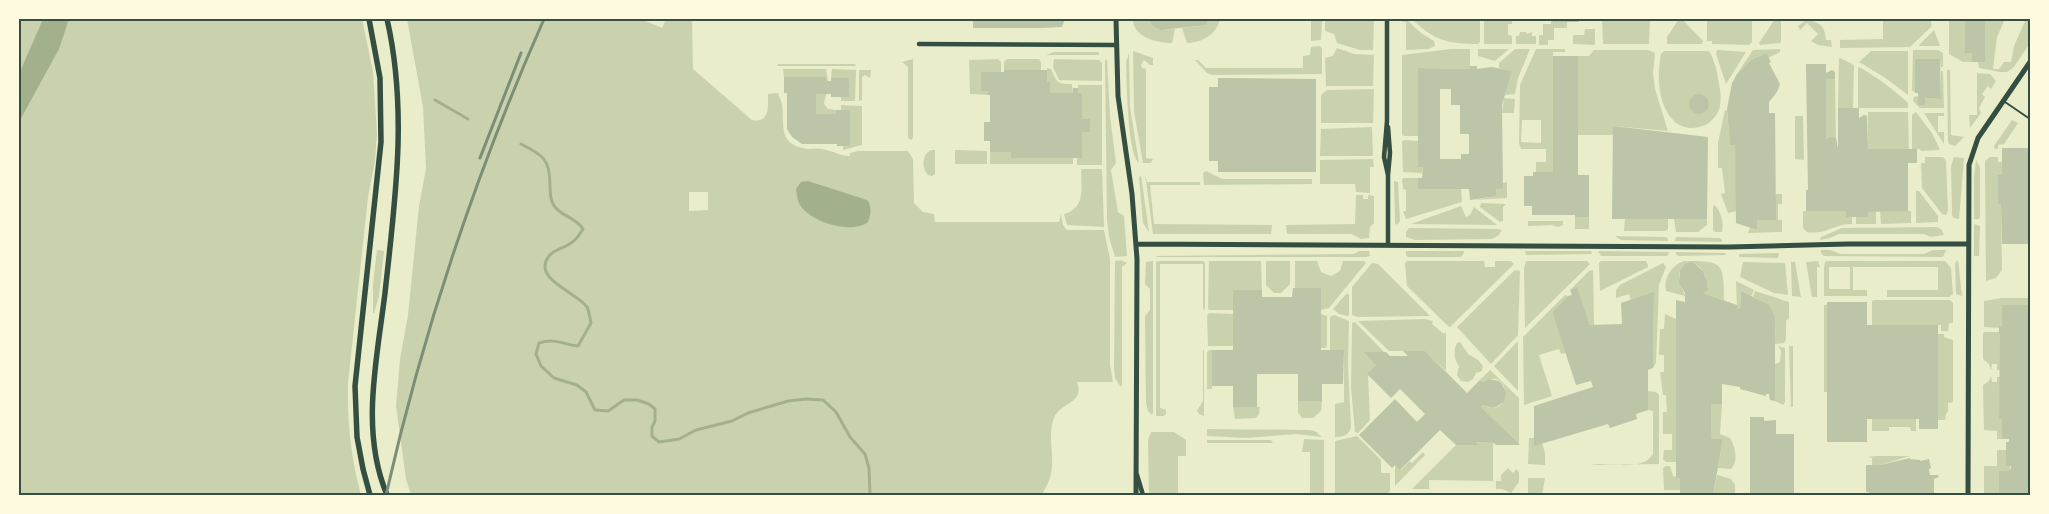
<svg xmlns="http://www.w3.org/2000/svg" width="2049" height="514" font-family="Mulish,sans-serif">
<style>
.green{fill:#cad2ad;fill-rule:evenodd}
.water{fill:#a3b18a}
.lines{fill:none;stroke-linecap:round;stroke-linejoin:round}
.stream{stroke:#a3b18a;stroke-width:3}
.building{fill:#bcc5a7;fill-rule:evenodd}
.service{stroke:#344e41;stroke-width:2}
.minor{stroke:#344e41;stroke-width:4.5}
.tertiary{stroke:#344e41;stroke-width:5}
.secondary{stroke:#344e41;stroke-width:5.5}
.rail{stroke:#7c8e77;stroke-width:3}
.neatline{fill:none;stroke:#344e41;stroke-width:2}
</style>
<rect width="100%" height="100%" fill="#e9edc9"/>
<!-- green -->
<path class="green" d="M19,19H362L373,72L377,134L375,161L368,197L348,383C347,421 351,458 361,495H19Z
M407,19H641L662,28L666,19H692L693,69L752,120C770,124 768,106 768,94L778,93C779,97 781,100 782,104C785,122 777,143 803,148C809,150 816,148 822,149C834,151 839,156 850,156V153L858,151H908L913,159L914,203L923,212L934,214L935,222H1059L1061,214L1063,225L1067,230H1104L1110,259V365L1113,382H1077C1085,404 1060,402 1054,418C1047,435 1055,456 1051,473C1050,481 1045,488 1042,495H411L406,479L396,406L400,359L408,315L419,206L426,168L423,107ZM689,192H708V210L689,211Z
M1133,19H1148C1154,30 1163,30 1175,29L1172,43C1156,43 1133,37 1133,19Z
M1207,19H1220C1217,34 1202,43 1187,43L1182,28L1207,25Z
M1311,19H1322L1321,40L1311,41Z
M1325,19H1374L1373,50H1360L1337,43L1334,34L1325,31Z
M1402,19H1406L1421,33L1434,41L1435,46L1428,49L1406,50V22H1402Z
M1412,19H1480V42L1478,44C1448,44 1433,40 1412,19Z
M1484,19H1512V24H1508V35L1512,36V44H1484Z
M1551,19H1553L1554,22H1567V28H1554V40H1548V45H1539V35H1543V24H1551Z
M1602,19H1650L1649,44H1603Z
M1679,19H1682L1703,41L1702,44H1667V37Z
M1707,19H1752V42L1749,45L1712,44V41H1707Z
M1775,19H1781V43L1760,45L1759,43Z
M1883,19H1930L1932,26L1910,47L1840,48V40L1883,39Z
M1949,19H1965V52L1972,53V62H1963L1949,54Z
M1985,19H2005L1997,37L1993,69H1999L2004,62H2011L2014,46L2025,21L2030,19V43L2014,67L2007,72H2000L1979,68L1978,62H1985Z
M1806,20C1820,22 1825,26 1826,40H1831L1832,47L1818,45L1811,41L1818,34L1807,23L1800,30L1798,26Z
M1585,29H1595V45L1573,44V35H1584Z
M1934,30L1940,46H1919L1920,44Z
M1520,32H1526L1527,34L1532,32V36H1536V44H1516V36H1519Z
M1320,46L1322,49V74L1212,75L1207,73L1195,60H1198L1206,68H1303V56L1310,55L1311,47Z
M1337,48L1354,54L1374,55L1373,86H1326L1325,58L1333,56Z
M1451,49H1470V69L1418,68V136H1404L1402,135V55Z
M1478,49H1509L1495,61L1478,56Z
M1515,49H1530L1518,78L1515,94L1505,95L1511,71L1499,68V63Z
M1536,49H1565V52H1553V172H1536V162H1546V149H1521L1519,143L1520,85ZM1522,120H1541V143L1521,142Z
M1780,49V52L1768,58L1766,53L1751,60L1737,74L1753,50Z
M1594,50H1648L1655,53L1653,73L1655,89L1668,131L1613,126V135H1578V56H1589Z
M1717,50L1746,52L1726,84L1716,54Z
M1913,50H1938L1943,53V67H1941L1940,59H1915V93L1912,90Z
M1133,51L1153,58V65H1150L1144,60L1141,65L1142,68L1146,69V158L1153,159L1151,163H1143L1134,111Z
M1664,51H1709C1715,61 1717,71 1719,84C1721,93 1722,106 1717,114C1708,129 1686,133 1674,121C1657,104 1657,75 1661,54Z
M1871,51H1908V95L1884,77L1859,62Z
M1054,52H1099V55H1046Z
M1129,53L1130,107L1139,163C1127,153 1127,80 1126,62Z
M1840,58L1854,65L1853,108H1838L1839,59Z
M913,59V138L911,140L908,138V67L902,62Z
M998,59L1001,62V72H981V91H988V95L970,94L969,60Z
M1007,59H1039L1041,62V70H1004V62Z
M1054,59L1099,60L1102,63V81L1059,80L1053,67Z
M1107,59L1110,116L1116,163L1111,170L1118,212L1124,216L1127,256L1115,257L1109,237L1107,220L1105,61Z
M778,64H855L856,66H777Z
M1859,67C1877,77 1893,89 1908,103V108H1858V68Z
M1047,68L1051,69C1057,82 1056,84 1072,84L1073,93H1050V82H1047Z
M783,69H826L828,81H826L825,77H784Z
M832,69L856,70L855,101H841V97L849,96V78H831Z
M859,70H871L870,78L865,75L862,77V100L859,101Z
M1947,70H1950L1951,135L1964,137L1955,146L1949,144L1948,141Z
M1941,71H1943L1944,108H1920L1913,101L1914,97L1918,96V104L1925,105V98L1941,99Z
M1977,73L1990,74L1996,81L1991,89L1988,86L1982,94L1985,97L1979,108L1981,113L1970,128L1969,115H1977Z
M1826,79H1835L1836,138L1832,136L1826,139Z
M1078,85H1102V165H1077V158L1082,157V132L1090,131V119H1082V93H1078Z
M1374,89L1373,123H1321V95L1327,90Z
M816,94H826L824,104L828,109L836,110V114H816Z
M1504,98L1515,99L1514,113H1502Z
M841,105L862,106V145L843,150V146H850V110H841Z
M1725,110L1727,111L1730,144L1735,145L1737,211L1728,213L1721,194L1725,193L1722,168H1718V143Z
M1868,112H1908L1909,149H1868Z
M1916,112L1932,133L1940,150L1921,151L1920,149H1912V115Z
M1924,113H1944V116H1938V132H1944V144Z
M1795,116H1803L1804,160L1795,159Z
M2012,120L2018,123L2004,144L1998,145V149H1995L1994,146Z
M1372,127L1373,155L1372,156H1320L1321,129Z
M1404,140L1418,141V167H1423L1422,173L1403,172L1402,142Z
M931,150H935V174L932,176L928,175C921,168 922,155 931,150Z
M955,150L987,151V164H955Z
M990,152H1011L1073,158V164H990Z
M1925,157H1943L1946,161L1948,211L1946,215L1942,214L1922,188L1921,163H1925Z
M1954,157L1964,158L1959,219L1954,218L1952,215L1951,166Z
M1990,157H1998V162H2002V174L1998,175V204H2001L2002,270L1996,278L1986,281L1985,166V161Z
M1373,159L1374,167H1370V193L1356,192L1355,184H1320V160Z
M1976,160L1980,167V217L1979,219H1974V177Z
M1081,169H1102L1104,227L1067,225L1064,214C1086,208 1081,187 1081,169Z
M1206,171L1222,179H1312V184L1204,185L1203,173Z
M1145,174L1147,182H1200V185H1150L1154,224L1272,225L1271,234H1153Z
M1141,175L1149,232L1143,223L1139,178Z
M1404,178H1418V188L1461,189L1462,202L1406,219L1403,211H1406V190L1403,189L1402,179Z
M1394,181L1398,182L1400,221L1397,225L1395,223Z
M1507,182V198L1474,200L1497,196L1496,189H1502L1503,183Z
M1916,191H1919L1938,216V222L1916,223Z
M1776,194H1782V204H1778V220H1782V232L1748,233L1750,228L1757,230V220Z
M1356,195H1363V199H1368V195L1374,196V223L1370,227L1369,238L1361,239L1352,234H1287L1286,225L1355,224Z
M1481,203L1506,204L1503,207V221L1500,222L1480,207Z
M1715,205C1721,212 1724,223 1722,232H1715L1713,230V206Z
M1461,206L1466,217L1470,215L1474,207L1497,225L1411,224Z
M1803,211H1846L1852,217V224C1833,224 1827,235 1807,232L1803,228Z
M1880,211H1911V223L1881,224Z
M1868,212H1876V224H1856V217Z
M1575,217H1589V229H1575Z
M1625,219H1668V229L1666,231H1624Z
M1674,219H1707V225L1698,232H1676Z
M1528,221H1563V225L1558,227L1552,225L1528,226Z
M1974,224L1980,226L1979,256H1974Z
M1936,227L1941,229L1944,235L1931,237L1924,234H1839L1830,238L1820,240L1821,237L1842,228Z
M1409,228L1498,229L1502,230L1498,236L1491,239L1415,240L1406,237V232Z
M1615,236L1666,237L1668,239V241L1621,240Z
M1676,237L1720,238L1722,240V242L1675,241Z
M377,250L384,251L379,296L374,313H373V284Z
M1821,250H1830L1841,254H1924L1933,250H1946L1943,257L1824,256L1821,253Z
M1359,251H1369L1370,256L1366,257H1157L1156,256L1354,254Z
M1406,251H1464L1463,255L1460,257H1408L1406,255Z
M1525,251H1591L1592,254L1526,255Z
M1598,251L1668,252L1669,253L1667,256H1601Z
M1675,252L1725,253L1726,255L1678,256Z
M1779,253L1778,258L1739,257V254Z
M1121,260L1127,263L1122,267V384L1121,387L1115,378L1114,367L1115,261Z
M1958,260L1962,296L1956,294L1955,263Z
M1153,261V412L1152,415L1148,411L1146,403L1145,316L1150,310V289L1145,284L1146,262Z
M1158,261H1203L1205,263V308L1203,310V264H1160V408L1166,410V414L1164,416H1156V262Z
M1209,261H1261L1262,290H1234L1233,310H1209L1208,308Z
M1266,261H1290V284L1281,293H1274L1266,285Z
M1295,261H1317L1321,272L1331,276L1340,271L1343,261H1364L1366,263L1329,308L1321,310V288H1295Z
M1407,261H1484L1485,267H1495V261H1511L1514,264L1450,327L1448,326L1407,286L1405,263Z
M1526,261H1587L1590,264L1525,328L1524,268Z
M1601,261H1646L1648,265V267L1600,291L1599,263Z
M1684,261C1723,261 1724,262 1724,300L1703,293L1708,288C1708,275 1699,260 1685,263C1674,274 1681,284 1685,296L1666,291C1663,278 1672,265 1684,261Z
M1818,261L1820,267H1817V297H1812L1806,262Z
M1827,261H1945L1951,268L1953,294L1949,297H1887V290H1938V267H1853V290H1867V296H1824V267L1825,262ZM1829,267H1850V289H1829Z
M1743,262L1785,263L1788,295L1774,293L1740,277Z
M1791,262H1795L1801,297L1792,296Z
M1372,263L1378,264L1430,316L1358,317L1352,315V287Z
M1663,263L1666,267L1659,285L1656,363L1653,368L1654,293L1631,300L1629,294L1616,298V290L1620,285Z
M1515,270L1520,271L1518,335L1491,364L1457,327Z
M1593,270L1594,325H1590L1577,288L1570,290L1589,271Z
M1736,281L1754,290L1751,296L1741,291L1740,309L1737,308Z
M1755,291L1789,302V318L1786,321V340L1784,343L1775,344C1775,318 1779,309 1753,297Z
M1347,293L1349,295V315L1347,316L1339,314L1333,309Z
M1565,295L1568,296L1552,312L1566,353L1561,354L1559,349L1539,355L1552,396L1524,405L1523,337Z
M2002,298H2030V305H2002V326H1999V328L1984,327V301Z
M1874,300H1950L1953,303V323H1949L1948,331H1941V325H1872V301Z
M1824,305H1827V392H1824Z
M1209,313L1233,314V346H1208L1207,316Z
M1321,314L1327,316V345L1326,348H1321Z
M1665,314L1676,319V462H1666L1663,459L1664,450H1672V434H1663V412H1667L1666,395H1663L1660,372H1664V355H1659L1660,329H1664Z
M1334,315L1349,321L1348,364L1351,427C1349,435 1344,437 1335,437V404L1344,402V350H1330V317Z
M1425,319L1433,321L1432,324L1444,334L1446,332V371L1425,351H1389L1358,321Z
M1355,322L1384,352H1363L1376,365L1368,375L1370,420L1358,433L1355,432L1351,388L1352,323Z
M1985,332H1999L2000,334V370H1997V364H1992L1991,370L1989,364L1983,359V333Z
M1938,334H1944V337L1953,340V402L1948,403V411L1946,414L1945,420H1938Z
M1518,341V391L1494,366Z
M1460,342L1468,354L1478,360L1483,366L1482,371L1476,373L1473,379L1468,382L1461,381L1457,375L1459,366C1454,360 1453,351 1457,343Z
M1778,346L1785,348V402L1783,405L1775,401V364L1780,362L1781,351Z
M1789,346H1793V407H1791Z
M1203,350H1204V416L1199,414L1197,411L1203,401Z
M1209,350H1212V389H1207V353Z
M1490,370L1519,398V445L1481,407L1483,405C1513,421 1512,365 1483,382L1480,380Z
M1991,376L1992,382H1997V377H2001L1999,419H2002V439H1997V431L1984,430L1983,385L1989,381Z
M1648,391L1656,392L1659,395V464L1591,465C1609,461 1642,473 1653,454V411L1648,410Z
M1298,401H1322L1321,411L1313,418H1302L1298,412Z
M1711,404H1722L1720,434L1730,438C1735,446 1739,461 1731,469L1718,468L1723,440L1711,439Z
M1233,407H1260L1259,414L1256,418L1235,419Z
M1872,419H1916V431H1911L1910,427H1889V431H1872Z
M1207,429L1308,430L1315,431L1322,437L1296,434L1246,438L1207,436Z
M1151,432H1174L1186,440V456H1178V495H1149L1148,440Z
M1357,436L1381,460V473H1390V491L1386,495H1335V441Z
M1529,438H1534L1542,443L1545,453V465L1528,464Z
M1304,439L1324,440V495H1310V452H1302Z
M1207,440H1271L1273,443H1207Z
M1476,442L1493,443V481L1429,480V489H1412L1456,445H1478Z
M1997,450H2006L2011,470L1999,471V495H1984V466H1997Z
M1423,452L1425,455L1395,486V465L1401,470L1410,461L1412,463Z
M1875,456H1910L1880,465H1872V458L1868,457Z
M1666,466H1670L1673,476L1680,478V490H1664L1663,468Z
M1508,468L1513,473L1516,469L1519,472V482L1511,493L1502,489H1496V481H1501V475Z
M1717,475L1731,479L1735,485V495H1713Z
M1528,478H1545L1542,495H1528Z"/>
<!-- water -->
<path class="water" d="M43,19H69L59,49L19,122V74Z
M808,181L867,200C872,205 871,215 868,222C852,235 810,222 800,205C797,200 797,194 796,189L801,182Z"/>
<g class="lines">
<!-- stream -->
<path class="stream" d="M435,100L468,119
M521,144C543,155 550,159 550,185C550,191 550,198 553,204C559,216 576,217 583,229C579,236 573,243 566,246C560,249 554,250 549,256C531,279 578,293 587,307C589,311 590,318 591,323L578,346C562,344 555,338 539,343L536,354L541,366L554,378L577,385L586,392L595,410L608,411L624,400H637L649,404L655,409V421L652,427V436L659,442L679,439L696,430L732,421L748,413L788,401L806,399L823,400L836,412L850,437L865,454L869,468L870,495"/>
</g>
<!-- building -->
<path class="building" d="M973,19H1065L1062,27L1042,28H973Z
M1148,19H1207V25L1161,30L1153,26Z
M1553,19H1579V22H1553Z
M1965,19H1985V62H1972V53H1965Z
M1766,53L1771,62L1769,63L1780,84L1777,92L1769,102V113H1775L1776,220H1757V230L1736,223L1735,145H1730L1727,109L1732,83L1737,74L1751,60Z
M1553,56H1578V175H1589V217H1575V215H1532V206H1524V176H1533V172H1553Z
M1915,59H1940L1941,99L1925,98V105H1918V93H1915Z
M1806,64H1826V73L1832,70L1835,72V79H1826V139L1832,136L1836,138L1838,149V108H1859V118L1864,115L1867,116L1868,149H1917V163H1908V211L1868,212V217H1846V211H1806V190H1808Z
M1470,66H1477V69L1492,67L1512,71L1502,105L1503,189H1496L1497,196L1470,200L1469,189H1418V178H1422L1423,167H1418V68L1470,69ZM1440,89H1451V105H1460V134H1469V154H1461V159H1440Z
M1004,70H1047V82H1050V93H1073V88H1078V93H1082V119H1090V132H1082V158H1011V152H990V141H984V122H990V95H988V91H981V72H1004Z
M784,77H826V81H831V78H849V97H831V94H816V114H836V110H850V146H837V144H802L792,137L787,129V93H784Z
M1218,78L1316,79V172H1218V161H1209V87H1218Z
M1689 104a10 10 0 1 1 20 0a10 10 0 1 1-20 0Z
M1613,126L1708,137L1707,219H1612Z
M2002,148H2030V244H2002L2001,204H1998V175L2002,174Z
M1693,262L1703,271L1707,280L1708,290L1703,293L1737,305V308L1740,309L1741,291L1769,305L1775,317V401L1770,400L1769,394H1766V396L1740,389V387L1722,384V404H1711V439H1723L1713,495H1680V478H1676V300L1685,302V293L1679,283L1680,270L1685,263Z
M1577,287L1590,325L1622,324L1621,303L1654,292L1653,368L1648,370V410L1636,414L1637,419L1610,428L1608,424L1534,446V406L1593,387L1591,381L1576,385L1552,312L1568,296L1572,295L1570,290Z
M1293,288H1321V350H1344L1343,384H1322V401H1298V374H1257V407H1233V386H1212V350H1233V290H1262V297H1292Z
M1827,302H1867V325H1938V429H1919V419H1867V442H1827Z
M2002,305H2030V495H1999V471L2011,470V466H2006V442H2009V439H2002V419H1999L2000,334H1999V326H2002Z
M1403,351H1425L1467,393L1480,380L1483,382L1489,379L1499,381L1502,384L1506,393L1504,402L1496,407L1492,408L1483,405L1481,407L1520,445H1496L1494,443L1476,442L1478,445H1456L1440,430L1400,470L1395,465L1392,468L1359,435L1395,399L1417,422L1425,414L1400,389L1391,398L1367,374L1376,365L1363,352H1386L1390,356H1408Z
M1750,417H1764V421L1776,420V434H1794V495H1750Z
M1910,458V459L1920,460V461L1929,459L1931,468L1929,469L1930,475H1938L1939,477L1934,479V495H1870L1869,492H1866V465H1880Z"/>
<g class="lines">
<!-- service -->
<path class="service" d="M2005,102L2030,119"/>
<!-- minor -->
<path class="minor" d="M1387,19V121L1384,157L1388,175
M919,44L1116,45
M1388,244V175L1390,153L1388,127
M1137,475L1143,495"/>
<!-- tertiary -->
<path class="tertiary" d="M1116,19L1118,96L1132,194L1137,259L1136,495
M1136,244L1729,247L1848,244H1968
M1968,495L1969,165L1978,138L2030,62"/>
<!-- secondary -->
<path class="secondary" d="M369,19L380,78L381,142L355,386L357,437L363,469L370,495
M387,19C408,111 395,201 385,293C377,359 360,431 387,495"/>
<!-- rail -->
<path class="rail" d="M480,158L521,53
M386,495C423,331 476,173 544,19"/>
</g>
<!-- border -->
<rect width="2049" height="514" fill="none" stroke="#fefae0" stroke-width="40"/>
<rect x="20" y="20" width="2009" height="474" class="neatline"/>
</svg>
